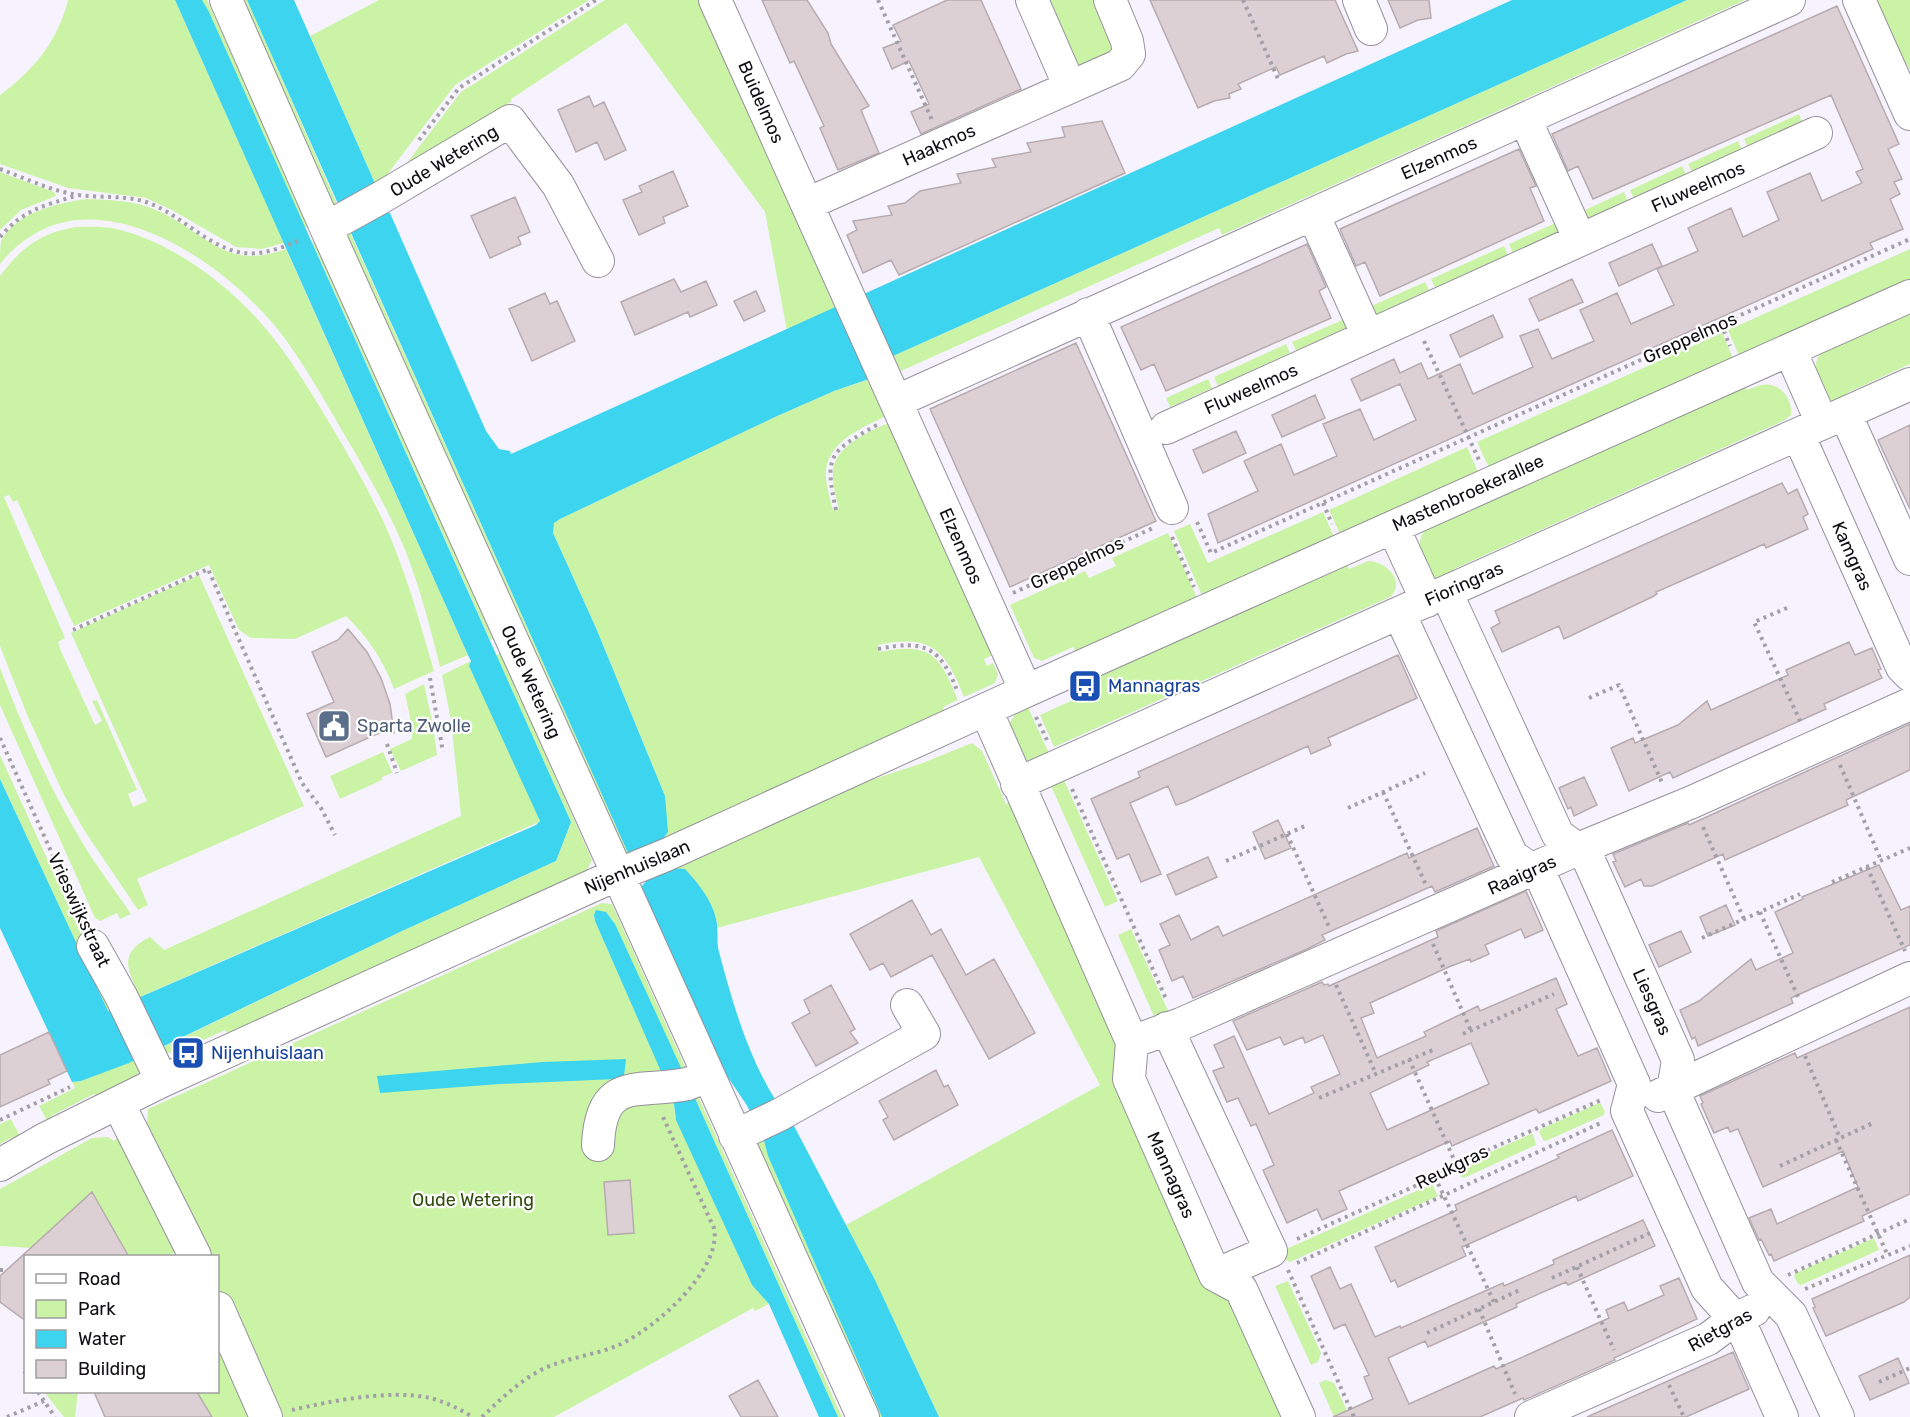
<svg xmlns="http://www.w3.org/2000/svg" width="1910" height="1417" font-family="Rubik,sans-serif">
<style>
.green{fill:#cbf3a5;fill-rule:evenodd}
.water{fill:#3cd4ef}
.building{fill:#ddd0d5;stroke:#b7abaf;stroke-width:1.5;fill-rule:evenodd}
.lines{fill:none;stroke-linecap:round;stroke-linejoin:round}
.minor-casing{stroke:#94919b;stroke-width:34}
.path{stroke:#a29fa7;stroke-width:4;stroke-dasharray:3 4.5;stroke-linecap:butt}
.minor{stroke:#fff;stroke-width:32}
.labels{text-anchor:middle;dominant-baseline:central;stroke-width:4.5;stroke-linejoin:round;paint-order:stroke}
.street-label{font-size:18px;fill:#100e12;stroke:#fff}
.transit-label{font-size:18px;fill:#164399;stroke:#fff;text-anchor:start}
.service-label{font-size:18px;fill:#4e5e75;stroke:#fff;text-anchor:start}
.park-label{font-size:18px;fill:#314d0d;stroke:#fff}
</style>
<rect width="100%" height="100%" fill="#f7f3fe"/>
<!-- green -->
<path class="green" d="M68,0H175L284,243L262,249L236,247L172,210L146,198L68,188L0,164V95C33,71 58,41 68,0Z
M202,0H207L309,226L305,228Z
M236,0H247L338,206H328Z
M379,0H589L455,85L377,188L310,36Z
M605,0H704L837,308L787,331L765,212L626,23L511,99L512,101L400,172L461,92Z
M1040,0H1099L1118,49L1088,69L1074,67Z
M1687,0H1745L1222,235L1219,228L901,371L893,356Z
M1869,0H1910V70L1907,64L1899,67Z
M1799,114L1805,130L1751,155L1744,139Z
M1738,141L1742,150L1692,172L1688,164Z
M1682,166L1686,175L1634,199L1630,190Z
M0,172L54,192L56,196L21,210L0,230Z
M1624,192L1628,201L1587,220L1583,211Z
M87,199C110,200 134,200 156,210C207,232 224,272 286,249L468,655L440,667C430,626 419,584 403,545C386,505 363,466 341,429C324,399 306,368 286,340C247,287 174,230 108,221C65,214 27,230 0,264C0,257 0,247 1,241C17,212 57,203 87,199Z
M1560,221L1564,230L1513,253L1509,244Z
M75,227C89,227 103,226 116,229C168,240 226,283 260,322C287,352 309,389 330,424C354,464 378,505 395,549C411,589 422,630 434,671L394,689C383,660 368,637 346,616L295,639L251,638L239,630L209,565L74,626L17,500L13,502L9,495L4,497L65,638L58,642L61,651L95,725L102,721L92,701L97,700L137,790L128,794L133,807L147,801L71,633L199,575L304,806L137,879L148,905L138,910L84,830L63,793L28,717L0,646V276C22,247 39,234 75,227Z
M349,230L628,853L639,852L627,858L343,238Z
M315,240L493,639L490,640L312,242Z
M1504,246L1508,255L1435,288L1431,279Z
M1910,249V281L1740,358L1728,330Z
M1425,282L1429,290L1373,316L1369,307Z
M1910,309V364L1847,393L1849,399L1831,403L1826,400C1818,379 1808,368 1824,348Z
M1347,318L1350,326L1296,351L1292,342Z
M1722,333L1734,360L1490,470L1477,442Z
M1286,344L1290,353L1218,386L1214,377Z
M1208,379L1212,388L1170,407L1166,398Z
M867,380L868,383L875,380L891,414C867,425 829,440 826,470C825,483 830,498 833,511L839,509C836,497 832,484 833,471C835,445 872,430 893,421L997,653L984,659L987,666L993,663L998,674L995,683L964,697C945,649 931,634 878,645L879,652C931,642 939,654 958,700L943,707L945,712L904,728L841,765L660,846L665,796L596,628L553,533L554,523L560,519L775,417L834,391Z
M1744,383L1747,390C1752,388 1757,386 1761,385C1779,381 1793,398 1791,415L1785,420L1454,569L1456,576L1437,580L1431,577C1423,557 1412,544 1428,526Z
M1467,447L1479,474L1341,536L1329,510Z
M1323,512L1335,539L1203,598L1174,531L1190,524L1208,563Z
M1168,533L1198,600L1077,655L1073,647L1042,661L1034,658L1010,605L1085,571L1089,578L1116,566L1112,558Z
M1368,561C1386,561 1407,582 1390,597L1054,747L1040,715L1084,695L1083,691L1091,688L1087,678L1345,562L1349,569Z
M500,653L592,860L586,872L229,1037L225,1030L178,1052L166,1053L163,1047L402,931L556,861L571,822L496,655Z
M471,661L469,666L540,817L539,822L140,997C129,971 116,954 150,937L164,950L461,816L451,720L442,675Z
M0,668C23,728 49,787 82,842C97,867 115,890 131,914L120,919L117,913L100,921L95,918L0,705Z
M424,684L433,725L437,755L401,771L390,749L412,739L410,717L405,694Z
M1027,705L1051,758L1038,764L1022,763L1009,724L1017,711Z
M972,743L982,751L1006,804L1013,801L1289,1417H939L875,1281L846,1225L1100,1085L979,857L717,928L716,919L670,868L859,784L920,764Z
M383,752L393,774L392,773L382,777V780L340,799L330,776Z
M0,755L109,995L111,1009L107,1011L0,779Z
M1064,780L1118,901L1105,907L1051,786Z
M602,903L612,904L842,1417H838L694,1096H673L675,1116L752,1285L769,1304L755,1311L753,1308L554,1417H276L218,1288V1256H204L145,1126L147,1124L148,1109ZM606,912L615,924L663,1075L595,921L594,917Z
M1131,929L1170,1015L1156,1021L1118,935Z
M138,1059L140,1068L137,1077L98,1100L94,1094L51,1116L55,1123L50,1126L39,1106L75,1088L72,1082L81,1081Z
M1599,1103L1601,1104L1605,1112L1604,1115L1546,1141L1543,1140L1539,1132L1541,1129Z
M11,1119L22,1140L16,1144L12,1137L0,1144V1124Z
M762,1133L768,1156L882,1417H872L751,1148Z
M1531,1134H1533L1536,1145L1464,1178L1461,1177L1458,1169L1459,1166Z
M119,1136L181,1248L169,1256H129L92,1193L31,1248L0,1246V1189L92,1138L108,1137L114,1141Z
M1432,1184L1438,1196L1290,1262L1287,1261L1283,1253L1284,1250Z
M1874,1238L1879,1250L1801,1285L1798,1284L1794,1276L1796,1273Z
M1288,1281L1321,1353L1318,1362L1311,1365L1275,1286Z
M218,1330L256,1417H212L197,1392H218Z
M1326,1380L1334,1383L1350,1417H1334L1319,1383Z
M44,1392H78L75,1417H64Z"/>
<!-- water -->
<path class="water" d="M175,0H202L208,10L571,822L556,861L402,931L129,1063L81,1081L72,1082L0,928V779L108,1011L536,825L540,821L469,666L471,661L468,655Z
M247,0H294L377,188L375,212L390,213L486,431L499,449L510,451L511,454L1512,0H1687L893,356L869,379L834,391L775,417L560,519L554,523L553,533L596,628L665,796L668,832L659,844L670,868L685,869C698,883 712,900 716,919C719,930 716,941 719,952C735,1011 753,1076 793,1124L875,1280L939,1417H882L768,1156L762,1133L746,1104L727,1076L640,888L650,877L639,853H628Z
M596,910L606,912L615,924L683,1072L663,1076L595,921L594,915Z
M626,1059L624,1076L616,1079L500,1084L380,1093L377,1076L543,1062Z
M673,1096H694L838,1417H819L769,1304L752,1285L676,1120Z"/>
<!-- building -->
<path class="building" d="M762,0H807L828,33L831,44L869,106L861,110L879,153L838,170L820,128L824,126L794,61L790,63Z
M947,0H981L1021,89L921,134L911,112L929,104L909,61L892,69L883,48L901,41L893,25Z
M1150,0H1335L1358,51L1346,54L1327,63L1324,56L1280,75L1276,67L1238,84L1241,89L1229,94L1230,98L1214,101L1198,108Z
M1388,0H1429L1431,18L1418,20L1400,28Z
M1837,6L1899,144L1888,149L1902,179L1894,182L1900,194L1890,199L1903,229L1870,243L1873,249L1218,543L1208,514L1258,491L1244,461L1281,444L1294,475L1337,456L1323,424L1360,409L1374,440L1416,420L1400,384L1361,401L1351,379L1394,359L1400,373L1421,363L1428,379L1460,364L1473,394L1533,367L1520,336L1538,329L1552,359L1594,341L1580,310L1617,293L1631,324L1674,305L1657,269L1698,251L1688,228L1731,208L1743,237L1779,220L1767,192L1810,173L1822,201L1862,183L1856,172L1863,169L1831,95L1593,199L1578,166L1568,171L1552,134Z
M589,96L594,107L604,102L626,150L605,160L597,142L576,152L558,110Z
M1102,121L1125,173L899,275L891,260L863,273L847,235L857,230L853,221L892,215L888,206L905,203L920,191L961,183L957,174L996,167L992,159L1031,152L1027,143L1065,137L1062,127Z
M1519,149L1536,186L1530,188L1544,221L1380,296L1365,262L1356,266L1340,229Z
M673,171L688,206L663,217L665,223L639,235L623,200L642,192L639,186Z
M515,197L530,232L518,237L521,244L490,258L471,216Z
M1307,244L1326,287L1319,291L1331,318L1166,391L1154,364L1141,370L1121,327Z
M1652,244L1662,266L1619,286L1609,263Z
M674,279L681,292L706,281L717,305L690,317L688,312L635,335L621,302Z
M1572,279L1583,302L1539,321L1529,299Z
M756,291L765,311L744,321L734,301Z
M545,293L550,304L557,301L575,341L532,361L509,309Z
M1493,315L1503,337L1460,357L1450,335Z
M1076,343L1156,521L1010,587L930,409Z
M1315,395L1325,418L1282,437L1272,415Z
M1910,425V509L1878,440Z
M1236,431L1246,453L1203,473L1193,450Z
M1782,483L1788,494L1797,489L1808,514L1803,517L1808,529L1766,548L1764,544L1713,567L1656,592L1657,594L1652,597L1564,639L1559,626L1502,652L1491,628L1500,623L1495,611Z
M348,629L367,652L381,678L390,704L394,733H379L326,757L307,714L334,702L312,652L338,640Z
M1849,642L1855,655L1872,648L1881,669L1878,670L1882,678L1824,704L1826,709L1721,756L1673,778L1670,772L1629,791L1611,748L1633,738L1635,743L1678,725L1707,701L1711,710L1788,675L1786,670Z
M1398,655L1417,698L1328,738L1331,745L1311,754L1308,746L1185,802L1176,805L1168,786L1130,803L1161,874L1141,882L1129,854L1117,859L1091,799L1140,777L1138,772Z
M1910,724V770L1846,800L1848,805L1725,860L1723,854L1652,886H1644L1641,879L1625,887L1613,862L1616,861L1613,854L1688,823L1689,825Z
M1584,777L1597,805L1574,816L1571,807L1568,809L1559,788Z
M1278,820L1291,848L1265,859L1253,832Z
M1477,828L1494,866L1435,892L1432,886L1322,935L1325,940L1305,950L1193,998L1183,976L1172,981L1159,950L1170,945L1160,924L1179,915L1191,940L1218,926L1223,936L1407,853L1409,858Z
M1208,857L1217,877L1176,895L1167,875Z
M1879,865L1901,910L1910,906V945L1791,998L1793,1003L1698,1046L1695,1037L1692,1039L1680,1010L1699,1001L1751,959L1756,970L1793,953L1775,912L1803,899L1802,897Z
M1526,891L1543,930L1525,938L1521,929L1485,945L1489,954L1471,962L1470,959L1451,966L1370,1003L1374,1013L1361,1018L1377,1058L1426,1036L1424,1032L1478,1006L1480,1011L1556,978L1567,1004L1556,1009L1574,1048L1578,1056L1597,1048L1611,1081L1539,1113L1536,1109L1452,1146L1450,1141L1339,1191L1347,1209L1322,1220L1317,1209L1287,1223L1263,1170L1274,1165L1256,1124L1251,1126L1238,1098L1227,1102L1213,1071L1224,1067L1214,1045L1234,1036L1269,1114L1314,1093L1311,1087L1340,1074L1323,1035L1305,1043L1303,1037L1284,1045L1280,1037L1247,1050L1233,1021L1322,982L1324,985L1328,984L1329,986L1438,937L1436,931ZM1471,1043L1489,1084L1387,1130L1370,1093L1429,1065L1427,1062Z
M912,900L931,935L941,929L966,975L994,959L1035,1033L989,1059L932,955L891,977L883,963L870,970L850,934Z
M1726,905L1735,925L1708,936L1700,917Z
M1681,931L1691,952L1659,967L1649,945Z
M831,985L855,1029L850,1032L858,1043L816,1066L792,1023L810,1013L804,1000Z
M1910,1007V1194L1862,1216L1864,1221L1774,1261L1771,1254L1769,1255L1761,1239L1759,1240L1749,1218L1771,1209L1777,1224L1858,1187L1843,1151L1763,1187L1738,1129L1730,1132L1728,1127L1714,1133L1701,1104L1703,1103L1700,1096L1795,1053L1797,1058Z
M49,1032L67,1071L48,1080L50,1084L0,1107V1055Z
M936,1070L944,1087L948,1085L958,1105L894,1140L883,1120L888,1117L879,1101Z
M1612,1130L1633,1176L1578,1201L1576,1196L1462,1247L1466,1256L1398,1287L1395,1280L1391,1282L1375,1247L1457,1210L1455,1205L1559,1158L1557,1155Z
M630,1180L634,1233L608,1235L604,1182Z
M92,1192L129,1257H26V1321L0,1302V1276Z
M1643,1220L1655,1246L1568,1285L1566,1282L1516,1304L1517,1307L1428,1347L1425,1341L1388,1358L1409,1404L1494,1366L1496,1369L1609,1318L1606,1310L1624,1302L1628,1311L1664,1295L1660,1286L1679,1278L1697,1319L1614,1358L1615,1360L1524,1400L1523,1398L1480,1417H1333L1373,1399L1364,1377L1369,1375L1345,1324L1334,1329L1311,1276L1330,1267L1340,1289L1351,1284L1375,1337L1400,1326L1401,1328L1503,1283L1504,1286L1554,1264L1553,1260Z
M1910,1255V1297L1904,1302L1826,1336L1813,1308L1815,1307L1812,1299Z
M1733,1352L1749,1389L1686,1417H1587Z
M1898,1358L1909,1383L1870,1400L1859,1376Z
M758,1380L778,1417H741L729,1396Z
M94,1392H197L212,1417H105Z"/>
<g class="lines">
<!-- minor casing -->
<g class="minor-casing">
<path id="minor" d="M226,0L326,228L863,1417
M715,0L1026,691
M1032,0L1070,87
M1359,0L1371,29
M1859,0L1910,114
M1525,119L1580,240
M807,204L1120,65L1129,54L1127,41L1110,0
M1313,214L1368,336
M326,228L382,197L510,121L558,185L598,261
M1088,314L1172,508
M1790,350L1822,423
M897,401L1789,0
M1845,413L1910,559
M1166,428L1816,133
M1798,434L1902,667L1910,675
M1393,527L1427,601
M1446,592L1558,835L1587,856L1678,1060L1673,1090L1758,1282L1791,1315L1838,1417
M1399,613L1512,856L1541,876L1634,1084L1627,1111L1707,1288L1735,1319L1746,1336L1782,1417
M986,710L1132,1042L1129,1079L1215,1275L1241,1289L1299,1417
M1017,784L1910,384
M93,946L121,996L162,1081
M1167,1028L1271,1251L1215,1275
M1132,1042L1181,1024L1578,849L1692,802L1910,704
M1658,1096L1910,978
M118,1103L195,1256
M735,1136L779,1115L924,1034L907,1005
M598,1145C601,1074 639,1094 687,1084C694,1082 701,1078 708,1076
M0,1165L45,1139L162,1081L605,880L666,855L1026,691L1910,296
M218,1308L266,1417
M1531,1417L1708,1339L1735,1319L1754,1310"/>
</g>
<!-- path -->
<path class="path" d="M878,0L932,120
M1243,0L1279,81
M419,140L459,88L596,0
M0,169C25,178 51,191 78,195C101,198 124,195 146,202C179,213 204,244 238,252C260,257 281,248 300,240
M0,237C24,209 44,206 78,195
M1721,324L1730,346
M1424,341L1479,460
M1323,503L1332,524
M836,510C824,455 829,452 877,425
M1197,522L1211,553L1910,239
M1172,537L1194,587
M1013,593L1153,528
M1787,608L1754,622L1801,723
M73,630L208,569L302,783L321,808L335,835
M878,649C926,639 941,648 958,693
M430,678L443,752
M1589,698L1619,685L1663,785
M1036,717L1047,740
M0,738L82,920
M387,744L397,773
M1840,765L1881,860
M1072,789L1167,1001
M1383,792L1427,887
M1348,808L1425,773
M1703,827L1744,919
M1287,834L1330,929
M1226,861L1305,826
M1867,867L1905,951
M1832,882L1910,848
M1760,912L1799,999
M1702,938L1800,894
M1433,944L1471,1031
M1336,985L1376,1074
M1463,1034L1554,994
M1805,1056L1840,1138
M1409,1059L1456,1164
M1319,1098L1435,1049
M0,1120L70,1087
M1836,1140L1888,1256
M1780,1166L1873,1123
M1435,1177L1494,1302
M1297,1239L1435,1177L1456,1164L1601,1100
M1297,1263L1603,1122
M1577,1267L1614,1350
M0,1270H7
M1288,1270L1354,1417
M1788,1275L1910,1219
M1552,1278L1650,1233
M1805,1289L1910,1246
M1479,1309L1515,1394
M1427,1333L1522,1289
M24,1371L26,1373
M1879,1382L1910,1368
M1669,1385L1684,1417
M38,1392L55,1417
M292,1410C331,1401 391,1389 430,1398C446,1402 459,1409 473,1417
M7,1417L44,1401
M482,1417C500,1400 517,1383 539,1371C565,1357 595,1356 621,1344C656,1327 722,1270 714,1228L662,1115"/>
<!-- minor -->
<use href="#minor" class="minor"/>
</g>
<!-- icons -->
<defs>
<g id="bus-square" transform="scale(1.725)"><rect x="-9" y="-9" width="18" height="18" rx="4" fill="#1a4fb4" stroke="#fff"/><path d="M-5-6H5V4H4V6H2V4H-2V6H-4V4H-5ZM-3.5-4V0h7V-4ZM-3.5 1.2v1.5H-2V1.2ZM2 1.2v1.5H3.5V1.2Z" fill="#fff"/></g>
<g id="civic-square" transform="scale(1.725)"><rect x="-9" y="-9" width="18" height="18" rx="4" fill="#5c6f8a" stroke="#fff"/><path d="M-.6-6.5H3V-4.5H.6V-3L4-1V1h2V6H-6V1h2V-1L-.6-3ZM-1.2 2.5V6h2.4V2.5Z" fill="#fff"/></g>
</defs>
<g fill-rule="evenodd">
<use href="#bus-square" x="1085" y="686"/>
<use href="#civic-square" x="334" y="726"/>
<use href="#bus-square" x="188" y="1053"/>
</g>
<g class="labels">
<!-- street labels -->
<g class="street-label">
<text transform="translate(761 102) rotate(66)">Buidelmos</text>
<text transform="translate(939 145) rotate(-24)">Haakmos</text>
<text transform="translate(1439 158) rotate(-24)">Elzenmos</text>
<text transform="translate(444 161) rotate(-31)">Oude Wetering</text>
<text transform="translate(1698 187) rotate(-24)">Fluweelmos</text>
<text transform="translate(1690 338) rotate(-24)">Greppelmos</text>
<text transform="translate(1251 389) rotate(-24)">Fluweelmos</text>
<text transform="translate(1468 493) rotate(-24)">Mastenbroekerallee</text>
<text transform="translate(961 546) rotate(66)">Elzenmos</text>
<text transform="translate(1852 556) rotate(66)">Kamgras</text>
<text transform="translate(1077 563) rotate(-25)">Greppelmos</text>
<text transform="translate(1464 584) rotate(-24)">Fioringras</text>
<text transform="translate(531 682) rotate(66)">Oude Wetering</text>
<text transform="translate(637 867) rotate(-23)">Nijenhuislaan</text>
<text transform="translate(1522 875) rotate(-24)">Raaigras</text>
<text transform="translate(79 910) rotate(65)">Vrieswijkstraat</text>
<text transform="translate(1652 1002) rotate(66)">Liesgras</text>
<text transform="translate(1452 1167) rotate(-26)">Reukgras</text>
<text transform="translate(1171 1175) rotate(66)">Mannagras</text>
<text transform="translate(1720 1330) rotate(-29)">Rietgras</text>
</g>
<!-- transit labels -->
<g class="transit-label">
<text x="1108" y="686">Mannagras</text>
<text x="211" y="1053">Nijenhuislaan</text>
</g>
<!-- service labels -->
<g class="service-label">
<text x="357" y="726">Sparta Zwolle</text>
</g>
<!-- park labels -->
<g class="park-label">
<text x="473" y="1200">Oude Wetering</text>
</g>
</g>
<!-- legend -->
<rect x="24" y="1255" width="195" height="138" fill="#ffffff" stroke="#9f9fa0" stroke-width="1.5"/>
<rect x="36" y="1274" width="30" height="9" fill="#ffffff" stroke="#9f9fa0" stroke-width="1.5"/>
<text x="78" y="1285" font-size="18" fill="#100e12">Road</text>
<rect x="36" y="1300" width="30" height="18" fill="#cbf3a5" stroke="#9f9fa0" stroke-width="1.5"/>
<text x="78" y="1315" font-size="18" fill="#100e12">Park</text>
<rect x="36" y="1330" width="30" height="18" fill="#3cd4ef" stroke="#9f9fa0" stroke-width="1.5"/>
<text x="78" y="1345" font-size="18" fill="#100e12">Water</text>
<rect x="36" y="1360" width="30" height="18" fill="#ddd0d5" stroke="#9f9fa0" stroke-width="1.5"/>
<text x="78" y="1375" font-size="18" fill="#100e12">Building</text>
</svg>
